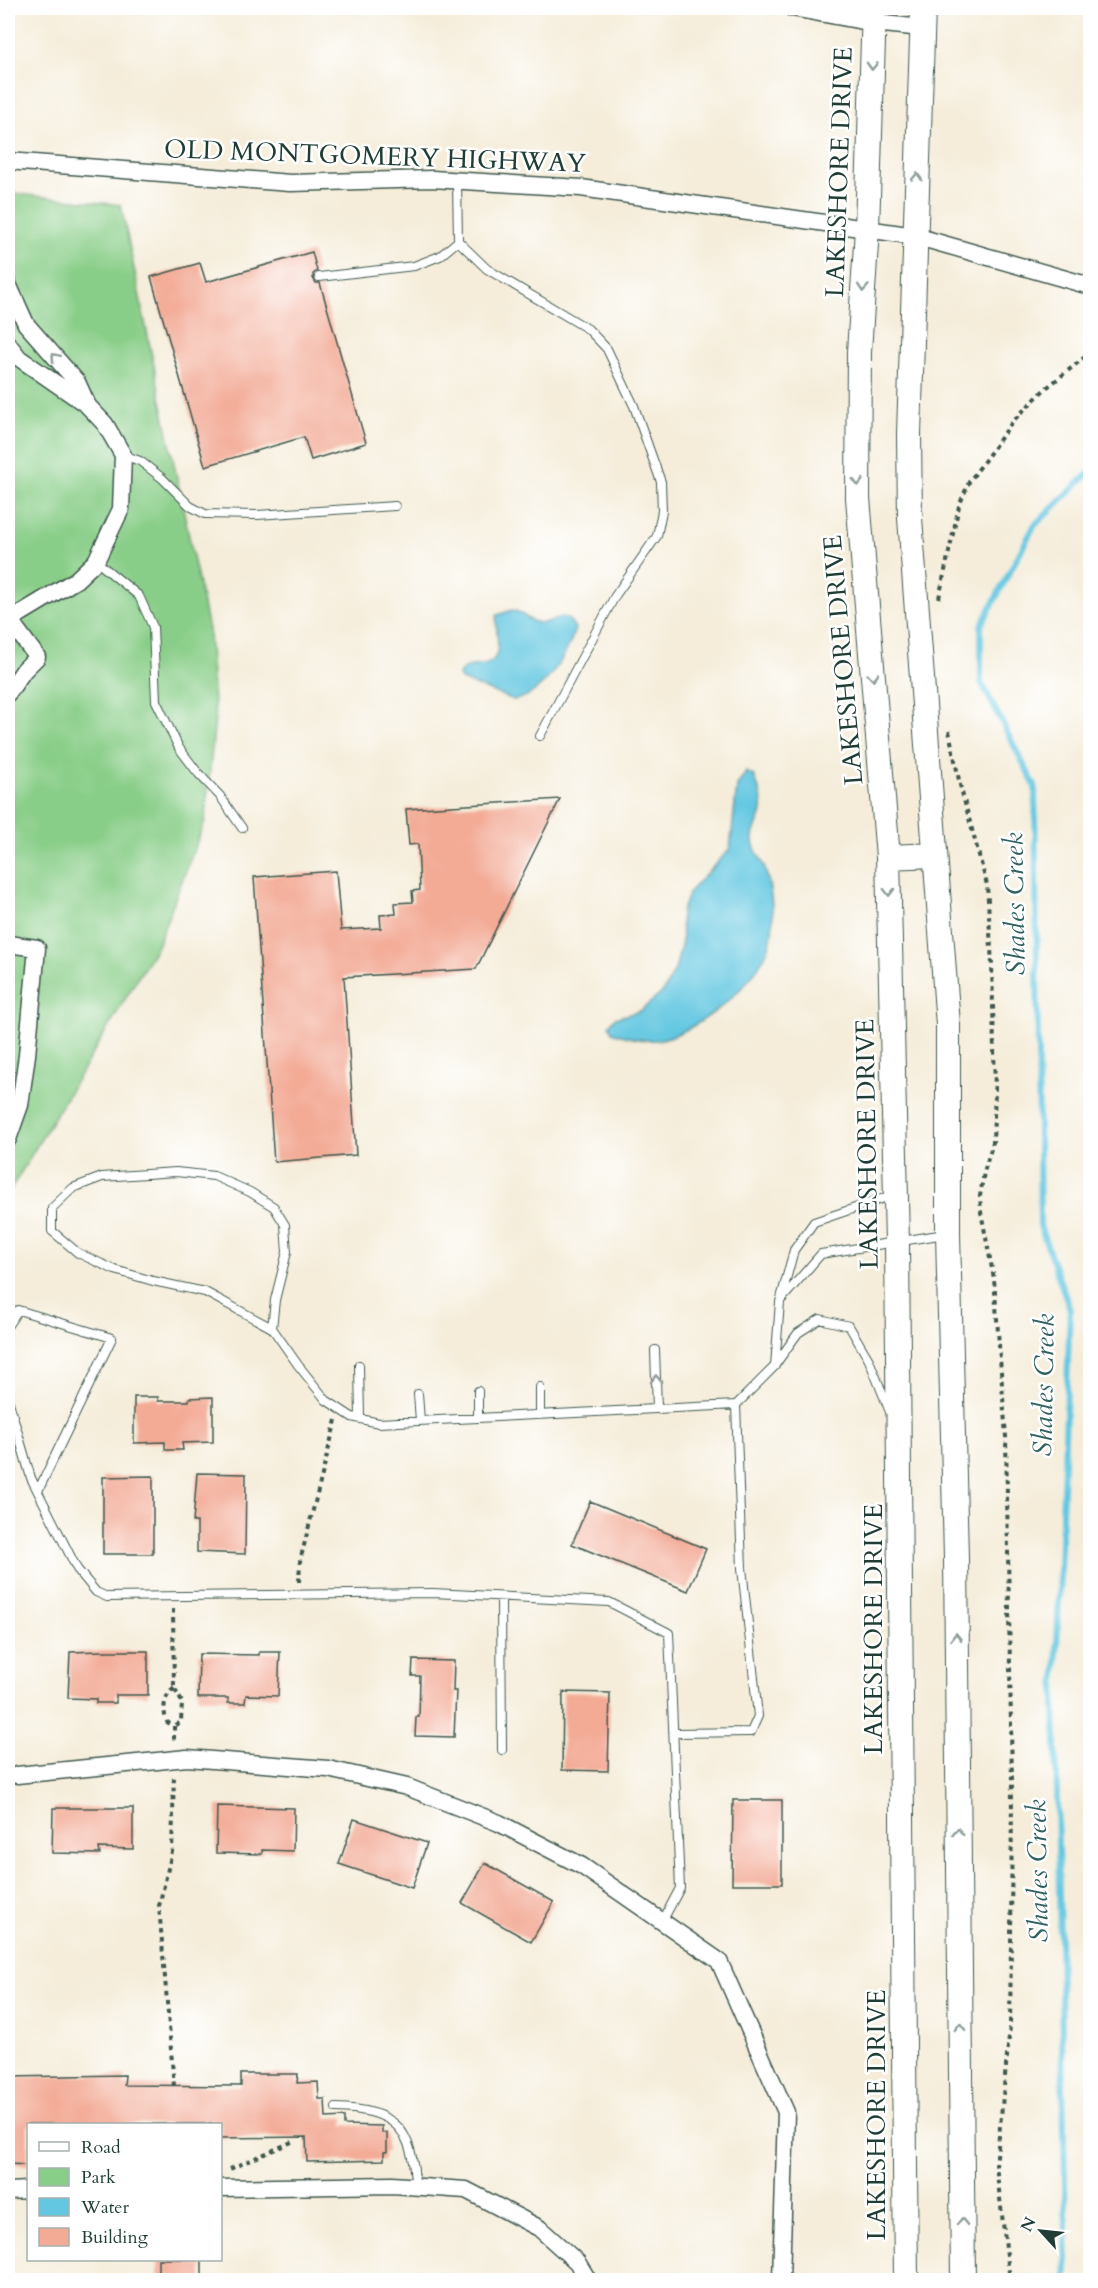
<svg xmlns="http://www.w3.org/2000/svg" width="1098" height="2288" font-family="Cardo,serif">
<style>
.green{fill:#89ce88;stroke:#54865e;stroke-width:1.5}
.water{fill:#63c7e1;stroke:#41828a;stroke-width:1.5}
.lines{fill:none;stroke-linecap:round;stroke-linejoin:round}
.stream{stroke:#63c7e1;stroke-width:6}
.building{fill:#f3ab96}
.service-casing{stroke:#3f574d;stroke-width:10}
.minor-casing{stroke:#3f574d;stroke-width:19}
.secondary-casing{stroke:#3f574d;stroke-width:26}
.path{stroke:#3f574d;stroke-width:4;stroke-dasharray:4.5 4.5;stroke-linecap:butt}
.service{stroke:#fff;stroke-width:8}
.minor{stroke:#fff;stroke-width:16}
.secondary{stroke:#fff;stroke-width:24}
.oneway{stroke:#8f9e9a}
.labels{text-anchor:middle;dominant-baseline:central;stroke-width:5;stroke-linejoin:round;paint-order:stroke}
.street-label{font-size:26px;fill:#1f3d34;stroke:#fff}
.water-label{font-size:27px;font-style:italic;fill:#30605f;stroke:#fff}
</style>
<rect width="100%" height="100%" fill="#fff"/>
<filter id="ink" filterUnits="userSpaceOnUse"><feTurbulence type="fractalNoise" baseFrequency=".0167" numOctaves="2"/><feDisplacementMap in="SourceGraphic" scale="12" xChannelSelector="R" yChannelSelector="G"/><feConvolveMatrix kernelMatrix="1 2 1 2 8 2 1 2 1" color-interpolation-filters="sRGB"/></filter>
<filter id="wash" filterUnits="userSpaceOnUse"><feTurbulence type="fractalNoise" baseFrequency=".008" numOctaves="4" result="noise"/><feDisplacementMap in="SourceGraphic" scale="24" xChannelSelector="R" yChannelSelector="G"/><feGaussianBlur stdDeviation="1.35" result="paint"/><feColorMatrix in="noise" values="0 0 0 0 0 0 0 0 0 0 0 0 0 0 0 0 0 1.4 0 .05"/><feComposite in="paint" operator="in"/></filter>
<g filter="url(#wash)">
<rect width="100%" height="100%" fill="#f5edda"/>
<!-- green -->
<path class="green" d="M8,193L121,205L209,634L215,718L205,821L157,946L8,1194Z"/>
<!-- water -->
<path class="water" d="M512,610C523,612 530,624 542,623C556,622 564,608 575,628C569,653 543,696 514,700L461,680L459,675C465,664 472,667 483,665C508,661 493,630 497,615Z
M746,772L754,776C758,786 764,800 762,811C760,823 752,829 753,841C754,850 761,858 764,866C771,887 774,912 772,934C768,976 697,1035 656,1040C641,1041 626,1037 612,1032L609,1025L615,1018L640,1011L663,992L675,970L682,942L681,913L689,892L730,849L737,786Z"/>
<g class="lines">
<!-- stream -->
<path class="stream" d="M1067,2280L1055,1698L1070,1309L1040,1226L1035,786L981,682V626L1034,526L1090,472"/>
</g>
<g id="blocks">
<!-- building -->
<path class="building" d="M312,252L317,271L313,274V278L316,283H320L366,443L311,460L304,437L205,466L151,277L200,263L206,282Z
M560,799L476,969L344,977L356,1155L274,1162L254,877L336,871L341,930L381,928L380,915L396,914L395,903L413,902L412,891L420,890L418,844L409,845L406,809Z
M134,1397H158V1401H189V1398L213,1397V1442L182,1443L183,1450H165V1442L134,1443Z
M197,1473L246,1474L245,1554L197,1552V1522H193Z
M153,1476V1554H103V1477Z
M590,1501L706,1549L688,1591L572,1544Z
M103,1651H148V1695H116V1703H96V1699L68,1698L70,1652Z
M259,1652H280L278,1696L246,1695L245,1703H228V1698H198L199,1654L259,1655Z
M413,1660L454,1661L453,1691H456L454,1737L415,1736L416,1717H419L420,1676H412Z
M563,1692L610,1693L608,1771L562,1770Z
M733,1800H782V1884H732Z
M217,1806L294,1808L293,1851L262,1850V1854L216,1853Z
M53,1808H133V1849L99,1848L100,1854L52,1853Z
M354,1819L427,1843L412,1888L339,1864Z
M485,1863L554,1902L531,1942L462,1903Z
M241,2074H298L297,2083L318,2082L319,2099H325L326,2118L344,2117V2125L382,2126V2133H387V2152H384V2160L307,2162L306,2137L220,2138V2124H28V2165L8,2164V2077L125,2075L124,2085L241,2086Z
M158,2259H202V2280H158Z"/>
</g>
</g>
<g filter="url(#ink)">
<use href="#blocks" fill-opacity="0" stroke="#3f574d" stroke-width="1.5"/>
<g class="lines">
<!-- service casing -->
<g class="service-casing">
<path id="service" d="M457,181L458,241L487,269L588,329L607,349L634,406L661,482L662,511L657,536L615,596L540,736
M319,277L414,266L440,256L458,241
M123,455L140,461L162,478L190,506L205,514L257,515L395,506
M96,561L139,596L153,627L156,701L179,748L198,773L220,796L242,828
M782,1299L821,1254L945,1234
M8,1325L18,1310L112,1338L38,1491
M272,1328L275,1300L287,1252L285,1225L274,1207L250,1192L214,1176L176,1172L102,1177L73,1188L52,1208V1231L78,1253L115,1270L153,1281L205,1292L272,1328L298,1365L326,1400L352,1417L379,1423L736,1405L775,1366L780,1302L794,1250L814,1222L893,1195
M655,1350L657,1409
M359,1365L360,1419
M775,1365L798,1333L820,1319L849,1326L869,1360L890,1412
M418,1394L420,1421
M8,1399L31,1478L77,1569L96,1592L107,1597L433,1593L609,1602L669,1633L680,1888L662,1922
M540,1415V1387
M478,1418V1391
M501,1597L502,1750
M674,1733L751,1732L758,1716L742,1568L736,1405
M336,2108C395,2109 414,2129 415,2187"/>
</g>
<!-- minor casing -->
<g class="minor-casing">
<path id="minor" d="M792,8L874,23L922,28
M8,161L290,183L432,179L581,188L915,236L1090,286
M8,284L26,324L77,382L87,404
M8,344L19,358L87,405L105,424L123,455L121,509L96,561L76,580L8,621
M8,693L24,670L37,657L9,619
M8,944L37,948L27,1055L20,1105L8,1139
M17,1775L187,1758L328,1769L407,1787L499,1823L582,1866L719,1961L786,2112L781,2280
M220,2188L392,2185L466,2190L539,2228L577,2262L588,2280
M8,2191L28,2190"/>
</g>
<!-- secondary casing -->
<g class="secondary-casing">
<path id="secondary" d="M874,8L867,229L859,352L858,498L888,857L897,1242L906,2280
M923,8L909,434L910,518L948,1025V1234L956,1558L963,2280
M888,857L935,855"/>
</g>
<!-- path -->
<path class="path" d="M939,598L959,506L969,482L1013,421L1045,389L1090,353
M949,731L960,785L987,885L992,964L995,1090L993,1142L984,1172L980,1196L981,1212L994,1279L1006,1437L1012,1783L1011,1941L1010,2026L996,2166L1010,2280
M299,1582L300,1561L336,1420
M173,1609L174,1688L182,1702L181,1722L174,1726
M174,1688C164,1696 162,1709 167,1722L174,1726
M174,1726V1743
M174,2086L159,1906L172,1852L174,1775
M230,2169L294,2141"/>
<!-- service -->
<use href="#service" class="service"/>
<!-- minor -->
<use href="#minor" class="minor"/>
<!-- secondary -->
<use href="#secondary" class="secondary"/>
</g>
<!-- one-way arrows -->
<defs><path id="oneway-chevron" d="M-2-3.5L2.5 0L-2 3.5" fill="none" stroke-width="1.6" stroke-linecap="round" stroke-linejoin="round" transform="scale(1.5)"/></defs>
<g class="oneway">
<use href="#oneway-chevron" transform="translate(872 66) rotate(92)"/>
<use href="#oneway-chevron" transform="translate(917 177) rotate(-88)"/>
<use href="#oneway-chevron" transform="translate(863 288) rotate(94)"/>
<use href="#oneway-chevron" transform="translate(55 357) rotate(-131)"/>
<use href="#oneway-chevron" transform="translate(858 482) rotate(90)"/>
<use href="#oneway-chevron" transform="translate(873 677) rotate(85)"/>
<use href="#oneway-chevron" transform="translate(889 892) rotate(89)"/>
<use href="#oneway-chevron" transform="translate(656 1379) rotate(-92)"/>
<use href="#oneway-chevron" transform="translate(956 1637) rotate(-91)"/>
<use href="#oneway-chevron" transform="translate(958 1832) rotate(-91)"/>
<use href="#oneway-chevron" transform="translate(960 2027) rotate(-91)"/>
<use href="#oneway-chevron" transform="translate(962 2222) rotate(-91)"/>
</g>
</g>
<g class="labels">
<!-- street labels -->
<g class="street-label">
<text transform="translate(375 156) rotate(2)">OLD MONTGOMERY HIGHWAY</text>
<text transform="translate(839 172) rotate(-88)">LAKESHORE DRIVE</text>
<text transform="translate(843 660) rotate(-95)">LAKESHORE DRIVE</text>
<text transform="translate(867 1144) rotate(-91)">LAKESHORE DRIVE</text>
<text transform="translate(873 1629) rotate(-90)">LAKESHORE DRIVE</text>
<text transform="translate(876 2115) rotate(-90)">LAKESHORE DRIVE</text>
</g>
<!-- water labels -->
<g class="water-label">
<text transform="translate(1015 904) rotate(-91)">Shades Creek</text>
<text transform="translate(1044 1385) rotate(-89)">Shades Creek</text>
<text transform="translate(1038 1871) rotate(-91)">Shades Creek</text>
</g>
</g>
<!-- margin -->
<rect width="1098" height="2288" fill="none" stroke="#fff" stroke-width="30"/>
<!-- legend -->
<rect x="27" y="2123" width="195" height="138" fill="#ffffff" stroke="#a5b1ae" stroke-width="1.5"/>
<rect x="39" y="2142" width="30" height="9" fill="#ffffff" stroke="#a5b1ae" stroke-width="1.5"/>
<text x="81" y="2153" font-size="18" fill="#1f3d34">Road</text>
<rect x="39" y="2168" width="30" height="18" fill="#89ce88" stroke="#a5b1ae" stroke-width="1.5"/>
<text x="81" y="2183" font-size="18" fill="#1f3d34">Park</text>
<rect x="39" y="2198" width="30" height="18" fill="#63c7e1" stroke="#a5b1ae" stroke-width="1.5"/>
<text x="81" y="2213" font-size="18" fill="#1f3d34">Water</text>
<rect x="39" y="2228" width="30" height="18" fill="#f3ab96" stroke="#a5b1ae" stroke-width="1.5"/>
<text x="81" y="2243" font-size="18" fill="#1f3d34">Building</text>
<!-- north arrow -->
<g transform="translate(1041 2231) rotate(297)" stroke="#ffffff" stroke-width="4.5" paint-order="stroke">
<path d="M0-4.5L10 22L0 15L-10 22Z" fill="#1f3d34"/>
<text y="-9" font-size="16" font-weight="bold" text-anchor="middle" fill="#1f3d34">N</text>
</g>
</svg>
